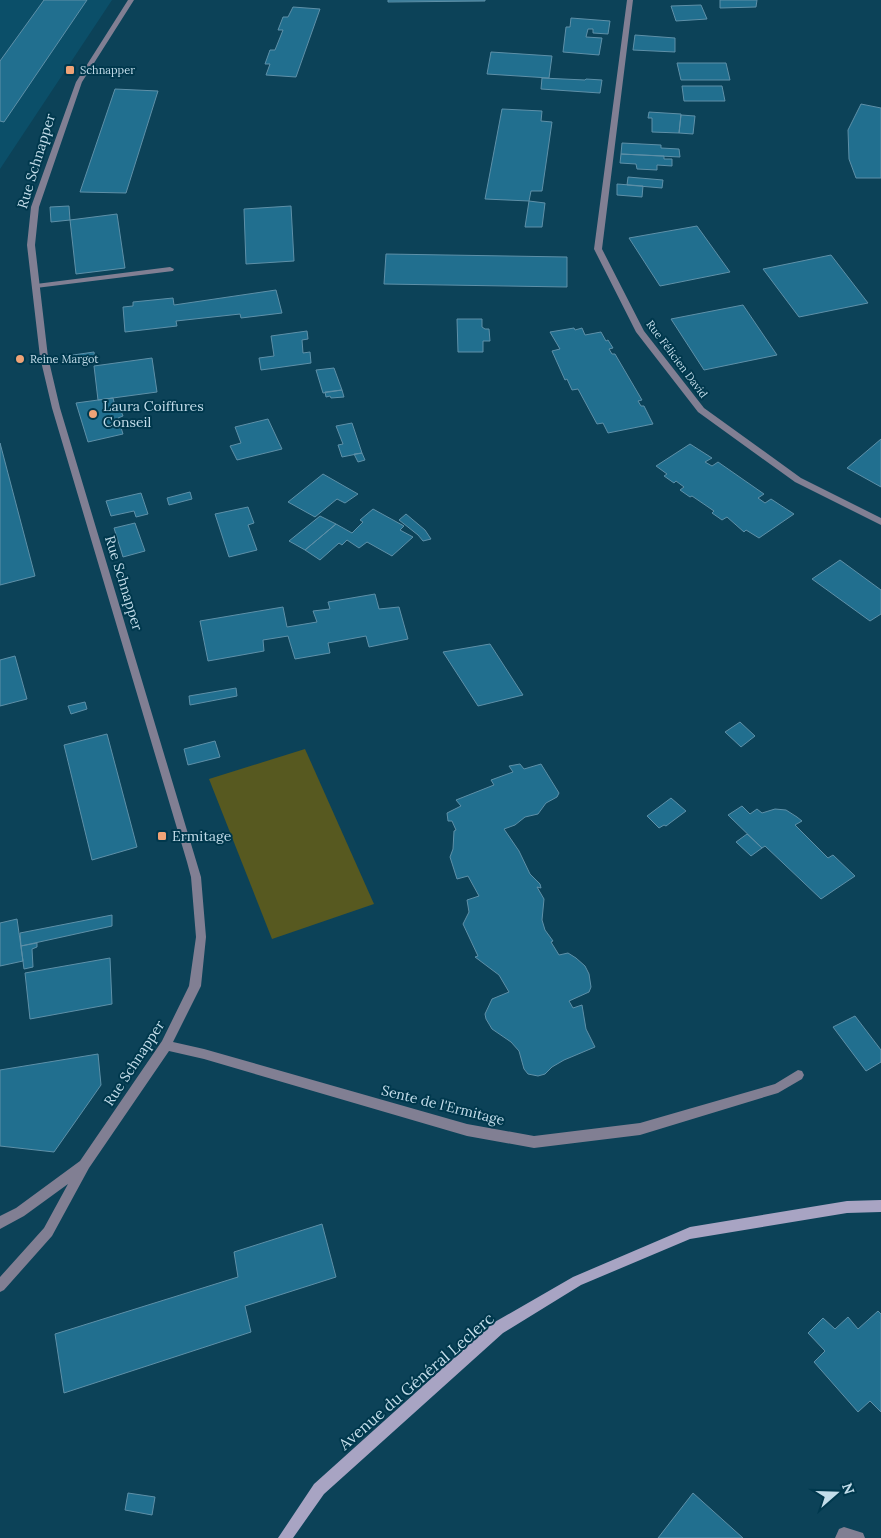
<svg xmlns="http://www.w3.org/2000/svg" width="881" height="1538" font-family="Lora,serif">
<style>
.built{fill:#0b4f69}
.green{fill:#575920}
.building{fill:#216f8f;stroke:#5e90a8}
.lines{fill:none;stroke-linecap:round;stroke-linejoin:round}
.lane{fill:#817f93;fill-rule:evenodd}
.street{fill:#817f93;fill-rule:evenodd}
.secondary{fill:#a8a4c3;fill-rule:evenodd}
.poi-dot{fill:#efa377;stroke:#00384d;stroke-width:2}
.labels{text-anchor:middle;dominant-baseline:central;stroke-width:4;stroke-linejoin:round;paint-order:stroke}
.far-poi-label{font-size:11px;fill:#c3ddea;stroke:#00384d;text-anchor:start}
.far-street-label{font-size:11px;fill:#c3ddea;stroke:#00384d}
.street-label{font-size:14px;fill:#c3ddea;stroke:#00384d}
.poi-label{font-size:14px;fill:#c3ddea;stroke:#00384d;text-anchor:start}
.near-street-label{font-size:16px;fill:#c3ddea;stroke:#00384d}
</style>
<rect width="100%" height="100%" fill="#0c4258"/>
<!-- built -->
<path class="built" d="M0,0H112L0,169Z"/>
<!-- green -->
<path class="green" d="M305,749L374,904L272,939L209,779Z"/>
<!-- building -->
<path class="building" d="M44,0H87L4,122L0,121V61Z
M388,0H485V1L388,2Z
M720,0H757L756,7L720,8Z
M701,5L707,19L676,21L671,6Z
M293,7L320,9L296,77L266,75L270,64H265L270,50H275L283,30H278L283,17H288Z
M571,18L610,21L608,34L593,33V29H588L586,37L602,38L599,55L563,52L566,27H570Z
M635,35L675,38V52L633,50Z
M491,52L552,56L549,78L487,74Z
M677,63H726L730,80H681Z
M542,78L585,80L586,79L602,80L600,93L541,89Z
M682,86H722L725,101H684Z
M115,89L158,91L126,193L80,192Z
M861,104L881,108V178H856L849,159L848,130Z
M502,109L542,111L541,121L552,122L542,191H531L529,201L485,199Z
M649,112L681,114L679,133L652,132V118H648Z
M681,115L695,116L693,134L679,133Z
M622,143L661,145V148L679,149L680,157L621,154Z
M621,154L664,156V159H672V166L657,165V170L637,169L636,164L620,163Z
M628,177L663,180L662,188L627,185Z
M617,184L643,186L642,197L617,195Z
M529,201L545,203L542,227H525Z
M69,206L70,220L51,222L50,207Z
M291,206L294,261L246,264L244,209Z
M117,214L125,268L76,274L70,220Z
M697,226L730,272L660,286L629,238Z
M386,254L567,257V287L384,284Z
M831,255L868,303L799,317L763,269Z
M276,290L282,313L241,318L240,314L176,321L177,326L125,332L123,307L133,306V302L173,298L174,305Z
M743,305L777,355L704,370L671,319Z
M457,319H482V327L485,329H489L490,341H483V352H458Z
M574,328L575,330L582,328L585,335L601,332L606,341L608,340L613,348L609,349L612,354H615L642,400L638,401L641,406H644L653,424L608,433L603,423L597,424L578,389L572,390L567,379L565,380L552,351L560,349L550,332Z
M307,331L308,339L302,340L303,353L310,352L311,363L261,370L259,358L274,356L271,336Z
M94,352L95,360L67,364L66,356Z
M152,358L157,392L98,400L94,366Z
M334,368L342,390L323,393L316,370Z
M342,390L344,397L331,398L330,396L326,397L325,392Z
M113,398L115,406H119L123,416L118,418L123,434L88,442L76,403Z
M268,419L282,449L237,460L230,446L241,443L235,427Z
M352,423L362,453L342,457L338,445L343,444L336,426Z
M881,439V487L847,468Z
M0,443L35,576L0,585Z
M690,444L712,458L705,462L712,466L718,462L764,494L758,498L765,503L771,499L794,514L759,538L746,530L744,532L727,517L722,520L712,513L714,511L692,496L690,497L680,490L684,487L676,481L674,483L664,476L667,474L656,466Z
M362,453L365,460L358,462L354,454Z
M323,474L358,494L345,503L337,499L315,517L288,502Z
M190,492L192,499L169,505L167,498Z
M141,493L148,514L136,517L134,511L111,516L106,501Z
M248,507L254,523L248,525L257,550L229,557L215,514Z
M373,509L404,526L400,530L413,537L392,556L367,542L359,548L347,540L342,545L339,543L320,560L305,550L336,524L352,533L363,522L360,520Z
M406,514L425,530L431,539L423,541L418,535L399,520Z
M320,516L336,524L305,550L289,541Z
M135,523L145,551L123,557L114,528Z
M840,560L881,590V614L870,621L812,579Z
M375,594L379,609L399,607L408,639L369,647L366,636L328,643L330,653L295,659L288,636L263,640L264,651L208,661L200,621L283,607L287,627L317,622L313,611L330,609L328,602Z
M490,644L523,695L478,706L443,652Z
M15,656L27,699L0,706V660Z
M236,688L237,696L190,705L189,696Z
M85,702L87,709L71,714L68,706Z
M740,722L755,736L741,747L725,732Z
M107,734L137,847L92,860L64,745Z
M215,741L220,757L188,765L184,749Z
M520,764L524,769L541,764L559,793L557,797L546,803L538,814L525,817L515,825L504,829L519,851L530,874L540,884L541,888L537,887L544,899L542,920L545,930L553,941L551,942L559,955L568,953L576,958L585,966L589,974L591,987L589,992L569,1001L573,1008L582,1005L586,1029L595,1047L564,1060L552,1067L545,1074L538,1076L528,1074L524,1069L519,1051L511,1042L492,1029L486,1019L485,1014L492,999L509,992L499,975L475,957L478,956L463,924L469,912L467,900L479,896L468,876L457,879L450,857L453,849L454,831L456,830L452,821H448L447,813L461,806L456,800L494,785L491,780L513,772L509,766Z
M671,798L686,811L666,826L664,825L659,828L647,816Z
M742,806L750,814L757,809L762,813L775,809L786,810L797,817L802,821L795,825L828,858L833,855L855,876L821,899L765,846L762,848L728,815Z
M747,834L762,848L751,856L736,842Z
M112,915V926L21,946L20,933Z
M17,919L23,961L0,966V923Z
M37,943V947L32,949L33,967L24,969L21,946Z
M110,958L112,1004L30,1019L25,973Z
M855,1016L881,1050V1062L866,1071L833,1027Z
M98,1054L101,1085L54,1152L0,1146V1070Z
M322,1224L336,1277L245,1306L251,1332L64,1393L55,1334L238,1277L234,1252Z
M878,1311L881,1314V1412L870,1401L858,1412L814,1362L825,1351L808,1333L823,1318L835,1329L848,1317L858,1329Z
M128,1493L155,1497L152,1515L125,1510Z
M693,1493L743,1538H658Z"/>
<g class="lines">
<!-- lane -->
<path class="lane" d="M170,267L174,269L173,271L36,288L32,286L36,284Z
M844,1527L863,1533L865,1538H835L839,1529Z"/>
<!-- street -->
<path class="street" d="M128,0H134L82,82L39,207L35,245L48,357L60,408L201,877L206,937L201,986L173,1042L204,1049L467,1124L534,1136L640,1123L775,1084L798,1070L802,1071L804,1075L802,1079L778,1093L640,1135L534,1148L467,1136L204,1059L169,1051L89,1168L52,1236L4,1290L0,1292V1277L44,1228L68,1184L24,1216L0,1229V1216L16,1208L80,1161L162,1041L189,986L196,937L191,877L187,862L52,408L40,357L27,245L31,207L76,82Z
M627,0H633L602,249L644,331L704,408L801,478L881,518V525L795,482L698,412L636,332L594,249Z"/>
<!-- secondary -->
<path class="secondary" d="M881,1200V1212L847,1213L690,1239L581,1285L503,1333L324,1494L293,1538H278L314,1484L493,1323L573,1277L690,1227L847,1201Z"/>
</g>
<!-- markers -->
<g class="poi-dot">
<rect x="65" y="65" width="10" height="10" rx="2.5"/>
<circle cx="20" cy="359" r="5"/>
<circle cx="93" cy="414" r="5"/>
<rect x="157" y="831" width="10" height="10" rx="2.5"/>
</g>
<g class="labels">
<!-- far-poi labels -->
<g class="far-poi-label">
<text x="80" y="70">Schnapper</text>
<text x="30" y="359">Reine Margot</text>
</g>
<!-- far-street labels -->
<g class="far-street-label">
<text transform="translate(677 359) rotate(53)">Rue Félicien David</text>
</g>
<!-- street labels -->
<g class="street-label">
<text transform="translate(36 161) rotate(-73)">Rue Schnapper</text>
<text transform="translate(124 583) rotate(73)">Rue Schnapper</text>
<text transform="translate(134 1063) rotate(-57)">Rue Schnapper</text>
<text transform="translate(443 1105) rotate(14)">Sente de l'Ermitage</text>
</g>
<!-- poi labels -->
<g class="poi-label">
<text x="103" y="406">Laura Coiffures<tspan x="103" dy="16">Conseil</tspan></text>
<text x="172" y="836">Ermitage</text>
</g>
<!-- near-street labels -->
<g class="near-street-label">
<text transform="translate(416 1381) rotate(-41)">Avenue du Général Leclerc</text>
</g>
</g>
<!-- north arrow -->
<g transform="translate(836 1493) rotate(70)" stroke="#00384d" stroke-width="4" paint-order="stroke">
<path d="M0-4L9 19L0 12L-9 19Z" fill="#c3ddea"/>
<text y="-8" font-size="14" font-weight="bold" text-anchor="middle" fill="#c3ddea">N</text>
</g>
</svg>
